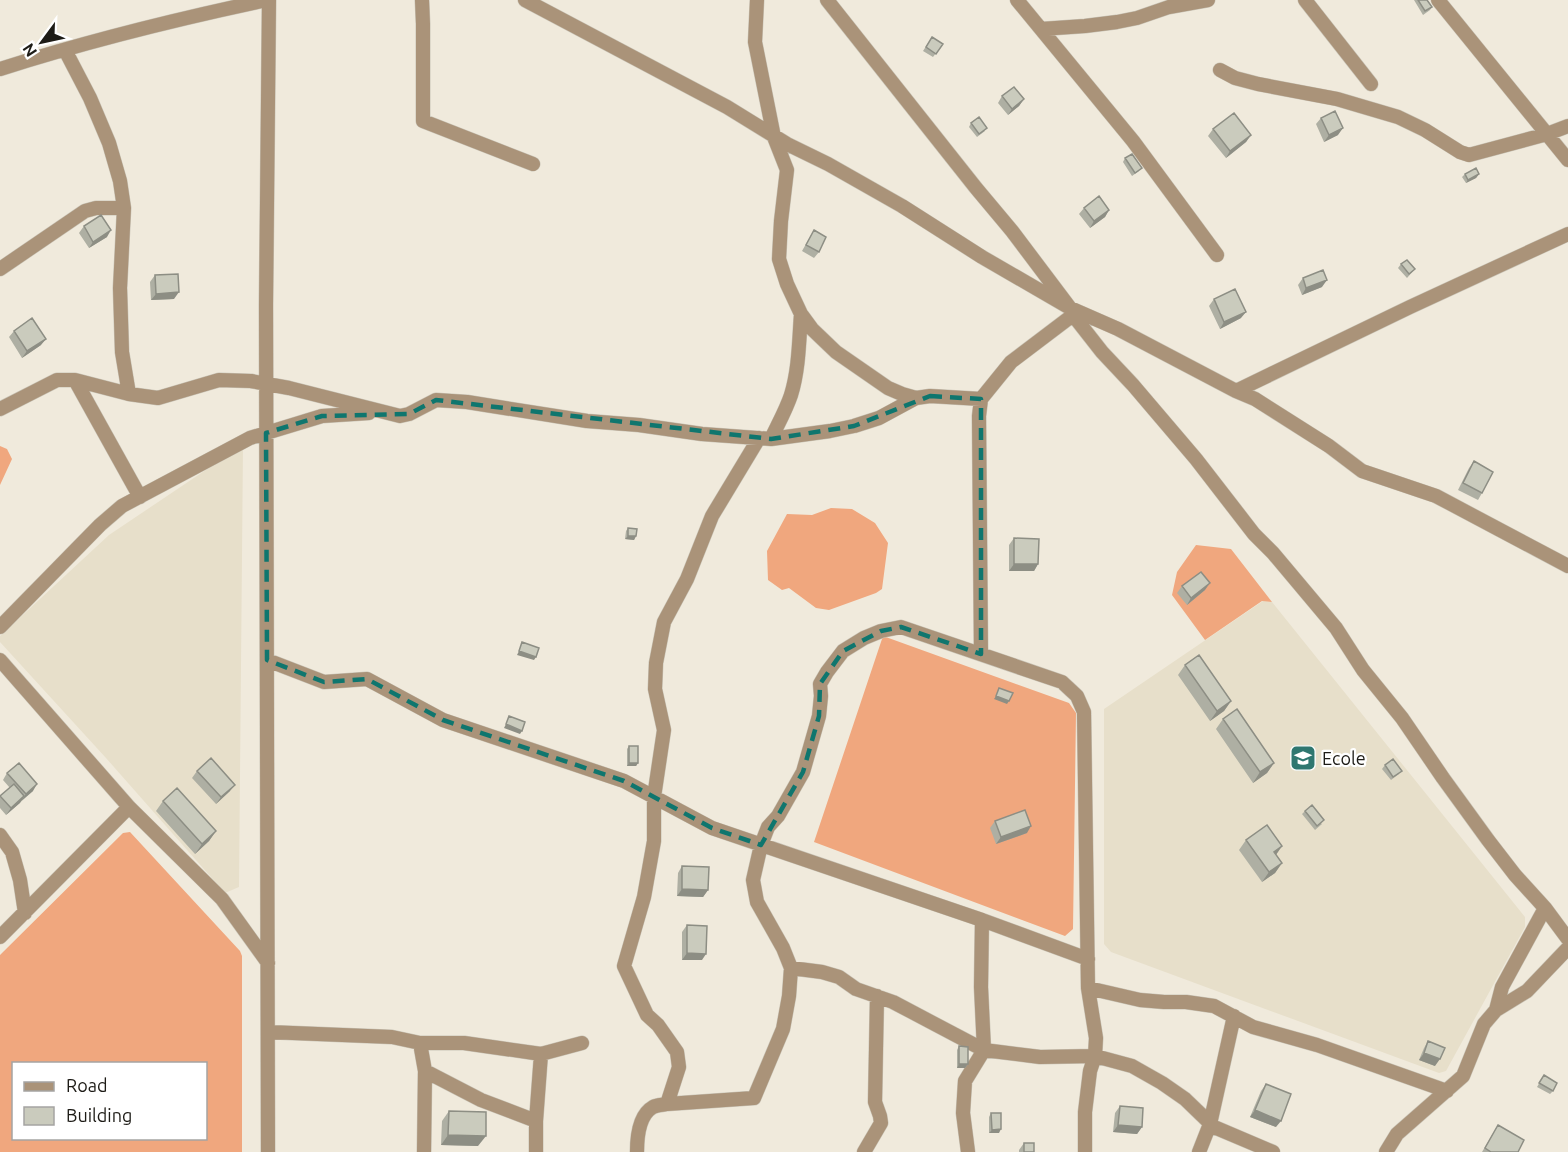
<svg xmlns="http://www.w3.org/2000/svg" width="1568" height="1152" font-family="Ubuntu,sans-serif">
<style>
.built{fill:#e7dfca}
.forest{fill:#f0a77e;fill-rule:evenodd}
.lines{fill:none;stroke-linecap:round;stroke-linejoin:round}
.minor-casing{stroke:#cac5b8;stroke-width:15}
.minor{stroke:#aa9379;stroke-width:14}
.wall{fill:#aeafa3}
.shaded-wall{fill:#8d8e84}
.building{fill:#cacbbd;stroke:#8d8e84;stroke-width:1.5}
.marked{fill:none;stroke:#0f766e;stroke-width:4.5;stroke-dasharray:12 8;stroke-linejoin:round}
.labels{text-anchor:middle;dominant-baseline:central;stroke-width:4.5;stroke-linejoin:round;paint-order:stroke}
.poi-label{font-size:18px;fill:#1d1b16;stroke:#fff;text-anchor:start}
</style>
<rect width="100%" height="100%" fill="#f0eadc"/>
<!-- built -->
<path class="built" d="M243,445L239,887L225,893L106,758L0,642V636L109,535Z
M1263,601L1272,602L1525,917V927L1446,1071L1439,1073L1111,952L1104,944V709Z"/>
<!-- forest -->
<path class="forest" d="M0,446L7,449L12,459L0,485Z
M831,508L852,509L875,523L888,543L882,589L876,593L829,610L816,608L789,588L782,590L768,580L767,551L787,514L812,515Z
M1196,545L1231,549L1272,602L1262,601L1205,640L1172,595L1177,572Z
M883,636L1069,703L1076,713L1073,929L1065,936L814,842Z
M130,832L240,951L242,956V1152H0V955L123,833ZM14,1064H206V1138H14Z"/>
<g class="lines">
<!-- minor casing -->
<g class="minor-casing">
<path id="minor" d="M422,0L423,24V121L533,164
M525,0L727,107L787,144L828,164L902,206L982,257L1070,308L1118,329L1236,391L1255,399L1329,446L1362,471L1436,496L1568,566
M757,0L755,42L774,137L787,170L781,221L779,259L787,284L801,314L812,329L836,352L888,388L902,394L916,398
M827,0L976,188L1012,231L1070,308L1073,315L1011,362L981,399L979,416L981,654
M1017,0L1133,141L1217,255
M1305,0L1371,84
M1438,0L1568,160
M1041,29L1085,26L1117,22L1137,18L1169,7L1208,0
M65,50L90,98L109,143L120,181L124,208L120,288L122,352L129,394L158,398L219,380L251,381L289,388L400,416L409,414L436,400L467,402L587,421L639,425L702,434L771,439L830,431L854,426L879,418L916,398L930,396L981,399
M0,69C88,41 177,19 267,0
M1220,70L1235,78L1258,84L1337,99L1398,117L1425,130L1460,152L1469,155L1547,134L1568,126
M0,269L85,211L96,208H124
M1073,315L1102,352L1133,385L1196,459L1254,534L1273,553L1336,628L1363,670L1402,718L1443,778L1488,840L1515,875L1545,908L1568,939
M75,380L140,497
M1236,391L1410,307L1568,234
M0,409L57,380H75L129,394
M771,439C778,424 786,410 791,395C799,369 799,341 801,314
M0,627L100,525L122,506L250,438L322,416L369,413
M0,660L129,807L222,899L268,963
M267,660L324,682L367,679L443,720L624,781L712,828L982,920L1088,959
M0,835L12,852L20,880L25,913
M0,937L129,807
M791,968L822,972L839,977L856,989L893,1002L984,1050L1040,1057L1095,1056L1132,1066L1162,1083L1185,1099L1214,1127L1273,1152
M1088,988L1140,1000L1164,1002H1186L1214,1006L1253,1027L1317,1045L1447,1091
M1496,1010L1502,987L1545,908
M268,1032L392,1037L420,1043L425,1071L424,1152
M420,1043H464L541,1054L582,1043
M425,1071L481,1100L536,1121
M667,1104L754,1098L783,1029L789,996L791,968L783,948L757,902L753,880L761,845L768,827L778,816L803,772L819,716L821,696L820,684L827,672L843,651L864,638L881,631L901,627L1062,682L1077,696L1084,712L1088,988L1096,1038L1095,1056L1090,1071L1085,1112V1152
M268,1152L266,305L269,0
M536,1152V1121L541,1054
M637,1152C637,1138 639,1115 653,1107C657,1105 662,1105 667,1104L679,1067L677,1052L658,1025L647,1015L624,966L644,897L654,841V797L664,730L655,689L656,663L664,622L687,579L712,516L759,438
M864,1152L881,1123L880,1116L875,1102L877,996
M968,1152L963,1113L965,1081L984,1050L981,987L982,920
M1199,1152L1210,1124L1234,1016
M1386,1152L1397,1134L1463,1076L1484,1024L1496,1010L1527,991L1568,948"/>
</g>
<!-- minor -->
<use href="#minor" class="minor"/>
</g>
<!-- wall -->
<path class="wall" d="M1414,0H1427L1432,7L1430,10L1423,15Z
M932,37L943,44L933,57L923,51Z
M1002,96L1024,99L1019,106L1008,115L998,103Z
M1321,118L1338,135L1324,142L1316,124Z
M971,123L985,131L977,137L969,127Z
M1213,129L1251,135L1246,142L1226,158L1208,136Z
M1125,158L1139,171L1132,176L1123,162Z
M1465,174H1479L1476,178L1466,183L1462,177Z
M1084,208L1109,210L1105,217L1090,228L1079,214Z
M84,226L107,237L89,248L79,233Z
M814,230L819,252L814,258L802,251Z
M1401,264L1415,269L1407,278L1398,268Z
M155,275L174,299L151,300L150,282Z
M1303,278L1322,287L1302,295L1298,285Z
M1214,299L1241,318L1220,329L1209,306Z
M14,331L41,345L22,358L9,337Z
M1474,461L1482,493L1478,500L1458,490L1469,468Z
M628,528L636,536L634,540L625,539L626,531Z
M1014,538L1038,564L1034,571H1009V545Z
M1182,586L1205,590L1187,605L1177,593Z
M1185,665L1231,701L1224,711L1210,721L1178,675Z
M1223,719L1274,763L1267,773L1253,783L1216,729Z
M629,746L638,763L636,766H627V749Z
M1385,765L1399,774L1391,780L1382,769Z
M197,771L230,791L216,804L192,778Z
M7,773L33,791L6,815L0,808V796L10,788L3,780Z
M163,801L216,831L209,841L195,854L156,811Z
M1305,811L1322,824L1315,830L1302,814Z
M995,821L1027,833L996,844L990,828Z
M1246,840L1282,846L1276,855L1282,863L1275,873L1262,882L1239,850Z
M682,866L708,890L703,897L677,896L678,873Z
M687,925L702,960H682V932Z
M1428,1041L1435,1066L1419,1060L1424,1048Z
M959,1046L968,1064L965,1068H957V1050Z
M1544,1075L1553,1091L1550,1094L1537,1087Z
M1266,1084L1276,1127L1250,1117L1261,1091Z
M1120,1106L1142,1127L1137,1134L1113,1132L1115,1113Z
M449,1111L478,1146L441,1145L442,1121Z
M991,1113L999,1133H989V1117Z
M1498,1125L1518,1152H1482Z
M1024,1143L1034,1152H1019V1150Z"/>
<!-- shaded-wall -->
<path class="shaded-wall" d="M1024,99L1019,106L1008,115L1012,109Z
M1343,128L1338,135L1324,142L1329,135Z
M1251,135L1246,142L1226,158L1230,151Z
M1479,174L1476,178L1466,183L1468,180Z
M1109,210L1105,217L1090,228L1094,221Z
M111,230L107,237L89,248L93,242Z
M1327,280L1322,287L1302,295L1306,288Z
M179,292L174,299L151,300L156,294Z
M1246,312L1241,318L1220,329L1224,322Z
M46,339L41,345L22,358L27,351Z
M628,536H636L634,540L625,539Z
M1014,564H1038L1034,571H1009Z
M1210,583L1205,590L1187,605L1191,598Z
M519,651L536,657L534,660L517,655Z
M996,696L1009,701L1007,704L994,699Z
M1231,701L1224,711L1210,721L1217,711Z
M506,724L522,731L520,734L504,728Z
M629,763H638L636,766H627Z
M1274,763L1267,773L1253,783L1260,772Z
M37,784L33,791L21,801L26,794Z
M235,785L230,791L216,804L221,797Z
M24,796L20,803L6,815L11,808Z
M1031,826L1027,833L996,844L1001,837Z
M216,831L209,841L195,854L202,844Z
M1282,846L1275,856L1274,852Z
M1282,863L1275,873L1262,882L1269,872Z
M682,889L708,890L703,897L677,896Z
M687,953L706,954L702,960H682Z
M1424,1053L1440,1059L1435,1066L1419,1060Z
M959,1064H968L965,1068H957Z
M1255,1110L1281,1121L1276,1127L1250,1117Z
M1118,1125L1142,1127L1137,1134L1113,1132Z
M1001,1129L999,1133H989L992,1130Z
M448,1135L486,1136L478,1146L441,1145Z"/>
<!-- building -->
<path class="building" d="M1418,0H1427L1432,7L1425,11Z
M932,37L943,44L936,54L926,47Z
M1014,87L1024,99L1012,109L1002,96Z
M1335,111L1343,128L1329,135L1321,118Z
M1234,113L1251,135L1230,151L1213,129Z
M979,117L987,128L979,134L971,123Z
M1132,154L1142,168L1135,173L1125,158Z
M1476,168L1479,174L1468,180L1465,174Z
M1099,196L1109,210L1094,221L1084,208Z
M101,215L111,230L93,242L84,226Z
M814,230L826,237L819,252L806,245Z
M1407,260L1415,269L1409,274L1401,264Z
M1323,270L1327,280L1306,288L1303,278Z
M178,274L179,292L156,294L155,275Z
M1235,289L1246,312L1224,322L1214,299Z
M32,318L46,339L27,351L14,331Z
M1474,461L1493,472L1482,493L1463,483Z
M628,528L637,529L636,536H628Z
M1014,538L1039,539L1038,564H1014Z
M1201,572L1210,583L1191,598L1182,586Z
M522,642L539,648L536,657L519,651Z
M1199,655L1231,701L1217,711L1185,665Z
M999,688L1013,693L1009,701L996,696Z
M1237,709L1274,763L1260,772L1223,719Z
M509,716L525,722L522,731L506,724Z
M629,746H638V763H629Z
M211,758L235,785L221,797L197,771Z
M1393,759L1402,771L1393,777L1385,765Z
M19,763L37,784L26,794L7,773Z
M14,784L24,796L11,808L0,796Z
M177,788L216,831L202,844L163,801Z
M1312,805L1324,820L1317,826L1305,811Z
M1025,810L1031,826L1001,837L995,821Z
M1267,825L1282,846L1274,852L1282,863L1269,872L1246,840Z
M682,866L709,867L708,890L682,889Z
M687,925L707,926L706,954L687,953Z
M1428,1041L1445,1048L1440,1059L1424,1053Z
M959,1046L968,1047V1064H959Z
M1544,1075L1557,1083L1553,1091L1539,1083Z
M1266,1084L1291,1094L1281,1121L1255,1110Z
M1120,1106L1143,1108L1142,1127L1118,1125Z
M449,1111L486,1112V1136L448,1135Z
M991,1113H1001V1129L992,1130Z
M1498,1125L1524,1140L1518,1152H1491L1485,1148Z
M1024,1143H1034V1152H1024Z"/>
<!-- marked area -->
<path class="marked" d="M930,396L981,399V654L901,627L881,631L843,651L820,684L819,716L803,772L761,845L712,828L624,781L443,720L367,679L324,682L267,660L266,433L322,416L409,414L436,400L771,439L854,426Z"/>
<!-- icons -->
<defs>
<g id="school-square" transform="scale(1.35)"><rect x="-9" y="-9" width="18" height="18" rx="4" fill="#2f7770" stroke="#fff"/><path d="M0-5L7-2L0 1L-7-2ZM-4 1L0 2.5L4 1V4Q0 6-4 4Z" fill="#fff"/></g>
</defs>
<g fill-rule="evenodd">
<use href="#school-square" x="1303" y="758"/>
</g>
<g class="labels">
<!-- poi labels -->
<g class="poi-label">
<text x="1322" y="758">Ecole</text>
</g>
</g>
<!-- legend -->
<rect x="12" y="1062" width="195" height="78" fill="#ffffff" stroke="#a5a4a2" stroke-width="1.5"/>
<rect x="24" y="1082" width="30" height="9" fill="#aa9379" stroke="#a5a4a2" stroke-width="1.5"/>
<text x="66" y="1092" font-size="18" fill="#1d1b16">Road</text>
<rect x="24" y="1107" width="30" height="18" fill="#cacbbd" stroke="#a5a4a2" stroke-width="1.5"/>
<text x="66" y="1122" font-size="18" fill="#1d1b16">Building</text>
<!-- north arrow -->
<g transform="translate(42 42) rotate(237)" stroke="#ffffff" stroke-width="4.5" paint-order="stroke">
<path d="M0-4.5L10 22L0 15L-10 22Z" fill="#1d1b16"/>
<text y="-9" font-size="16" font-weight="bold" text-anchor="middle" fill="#1d1b16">N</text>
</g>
</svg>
